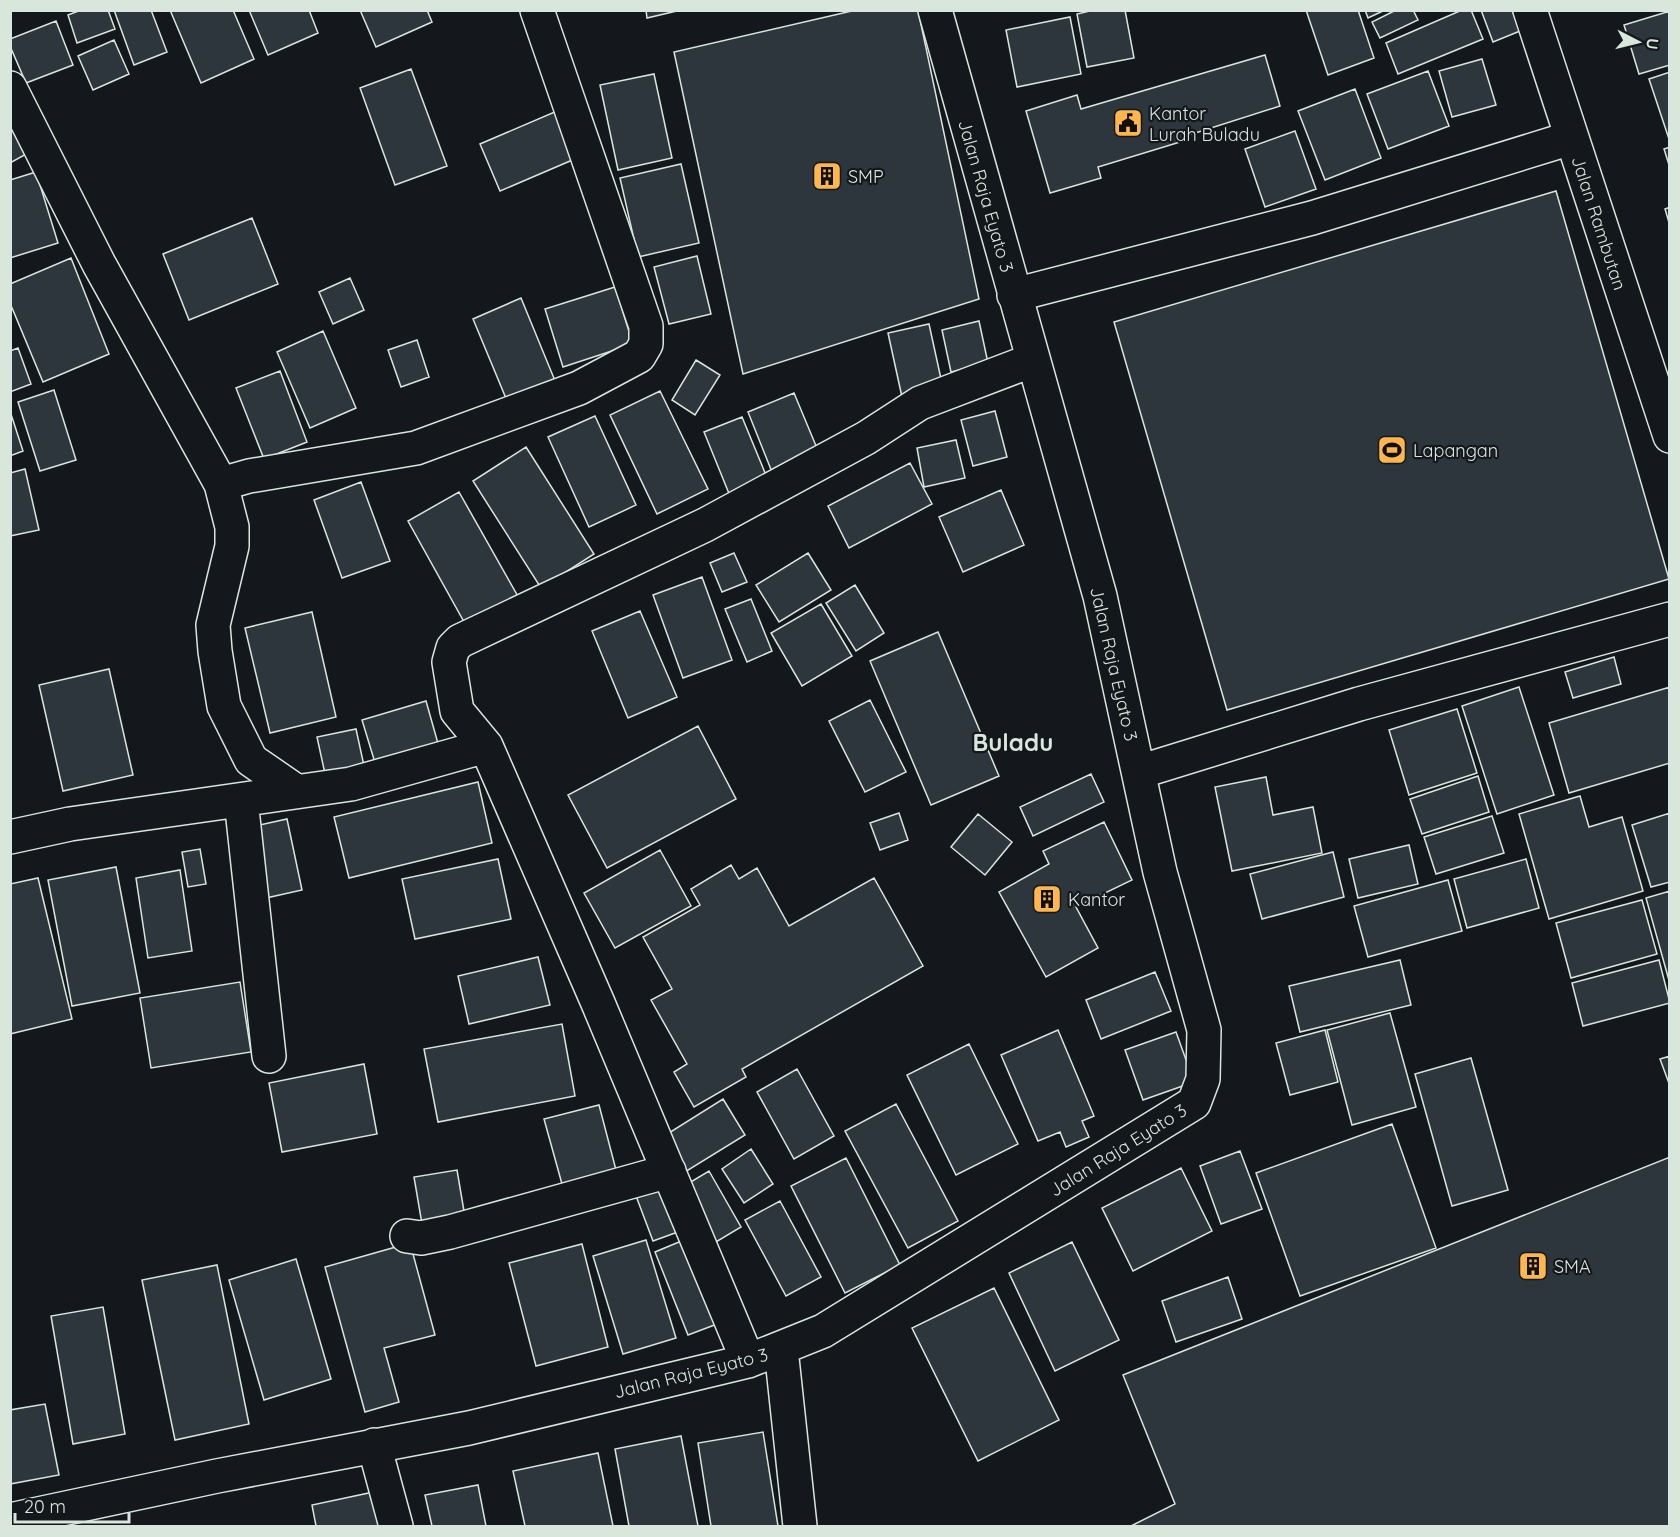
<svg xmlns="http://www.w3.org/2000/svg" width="1680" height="1537" font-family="Quicksand,sans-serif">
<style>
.building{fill:#2c363c;stroke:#d8e6dc;stroke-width:1.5}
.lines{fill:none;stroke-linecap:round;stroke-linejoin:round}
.minor-casing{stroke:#d8e6dc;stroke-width:36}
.minor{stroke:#14181c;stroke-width:33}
.labels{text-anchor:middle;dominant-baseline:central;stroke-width:4.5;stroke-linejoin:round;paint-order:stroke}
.poi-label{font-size:18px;fill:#d8e6dc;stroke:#14181c;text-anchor:start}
.street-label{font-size:18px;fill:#d8e6dc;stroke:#14181c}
.district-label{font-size:24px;font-weight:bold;fill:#d8e6dc;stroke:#14181c}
</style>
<rect width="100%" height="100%" fill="#14181c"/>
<!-- building -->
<path class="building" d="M81,10H108L115,29L77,43L68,15Z
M114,10H151L167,52L134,65Z
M170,10H233L254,59L201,83Z
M249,10H309L318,33L268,55Z
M360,10H427L432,22L376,47Z
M646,10H681L647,18Z
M856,10H918L979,299L743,374L674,52Z
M1094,10H1125L1134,58L1087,67L1077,14Z
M1306,10H1358L1374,58L1328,75Z
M1365,10H1385L1368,18Z
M1396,10H1413L1418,20L1380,38L1372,22Z
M1462,10H1471L1483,39L1398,74L1386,43Z
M1481,10H1512L1520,31L1493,42Z
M1670,11V65L1639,74L1624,25Z
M1070,17L1081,74L1017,87L1006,30Z
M56,21L73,65L26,83L10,46V39Z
M114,40L129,74L93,90L78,56Z
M1265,55L1280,106L1189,135L1190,139L1098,167L1101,178L1050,193L1026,111L1077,95L1081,109Z
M1482,59L1496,105L1452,117L1439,71Z
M411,69L447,166L395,185L360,88Z
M1428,71L1449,126L1388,149L1367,94Z
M1670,72V142L1649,79Z
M654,74L672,158L618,170L600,85Z
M1355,89L1381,158L1325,180L1298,111Z
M557,111L577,158L500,191L480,144Z
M10,116L30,152L10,163Z
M1295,131L1316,189L1265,207L1245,149Z
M1670,147V168L1664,149Z
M681,164L699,243L638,257L620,178Z
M36,172L58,243L10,258V180Z
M1556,191L1669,579L1227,710L1114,322Z
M1670,207V226L1665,209Z
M252,218L278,284L189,320L163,254Z
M697,256L711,314L669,324L654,267Z
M71,258L109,354L43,382L10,303V284Z
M350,278L364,310L333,324L319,292Z
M615,287L633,344L563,367L545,309Z
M521,298L558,388L510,408L473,319Z
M979,321L988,363L951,372L942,330Z
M929,324L943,388L902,397L888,333Z
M323,331L356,408L310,428L277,352Z
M417,340L429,377L401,387L388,350Z
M18,348L31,384L10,392V351Z
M696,360L720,375L695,415L672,400Z
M280,371L307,442L264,459L236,388Z
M54,390L76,460L40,471L18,402Z
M660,391L708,489L657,514L610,415Z
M794,393L819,453L772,472L748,412Z
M10,411L23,451L10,456Z
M995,411L1007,457L973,466L961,420Z
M595,416L636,505L589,527L548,437Z
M742,417L768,480L730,496L704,432Z
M956,440L965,478L924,487L917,448Z
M526,447L594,554L541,588L473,481Z
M910,463L932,504L849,548L828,506Z
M25,469L39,530L10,536V473Z
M361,482L390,561L342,578L314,500Z
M1001,490L1024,545L963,572L939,517Z
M459,492L520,600L468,629L408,521Z
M734,553L747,582L722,592L710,563Z
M808,553L831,590L779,622L756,585Z
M702,577L732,660L683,678L653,595Z
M855,585L884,633L856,651L826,603Z
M751,599L772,651L747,662L725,609Z
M821,604L852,656L802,686L771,633Z
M640,611L677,697L628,718L592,631Z
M312,612L336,717L270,733L245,628Z
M938,632L999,776L931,805L870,661Z
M1614,657L1621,684L1573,698L1565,672Z
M109,669L133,775L63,791L39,685Z
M1519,687L1554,795L1497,814L1462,706Z
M1670,687V763L1569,793L1549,723Z
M870,700L906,772L865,792L829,721Z
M426,701L439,747L376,766L362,720Z
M1457,709L1477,773L1409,795L1389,730Z
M698,726L736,799L607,868L568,795Z
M356,729L366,775L327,783L317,737Z
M1091,774L1104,802L1033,836L1020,807Z
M1478,776L1489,812L1422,834L1410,799Z
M1266,777L1273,815L1313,807L1322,853L1232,871L1215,787Z
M478,782L492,843L349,878L334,817Z
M1580,796L1589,827L1622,817L1643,891L1549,919L1519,814Z
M899,813L908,840L880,850L870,823Z
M1670,813V882L1651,887L1632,825Z
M978,814L1012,842L985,875L951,847Z
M1492,816L1504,853L1436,874L1424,837Z
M287,819L302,890L266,898L251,827Z
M1104,822L1132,880L1076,907L1098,948L1046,977L999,892L1049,864L1043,851Z
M1409,845L1418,884L1358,898L1349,859Z
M200,849L206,884L188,887L182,852Z
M660,850L691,906L615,948L584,893Z
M1333,852L1344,897L1262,919L1250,874Z
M498,859L511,919L415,939L402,879Z
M1526,859L1539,908L1467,928L1454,879Z
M731,865L739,879L757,868L789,926L874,878L923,966L742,1069L746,1077L694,1107L674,1072L687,1064L651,1000L672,989L643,937L700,905L691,889Z
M116,867L140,993L72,1006L48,880Z
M180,870L192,951L148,958L136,878Z
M38,878L72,1019L10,1034V884Z
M1448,880L1462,931L1368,957L1354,906Z
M1670,891V984L1646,898Z
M1642,900L1657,954L1571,978L1556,923Z
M538,957L550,1005L469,1024L458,976Z
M1400,960L1411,1005L1300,1032L1289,986Z
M1659,960L1670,1003L1583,1026L1572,983Z
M1155,972L1171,1011L1101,1039L1086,1000Z
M240,982L251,1052L151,1068L140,998Z
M1390,1013L1416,1107L1352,1125L1327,1030Z
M562,1024L575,1096L438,1122L424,1049Z
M1058,1030L1094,1116L1082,1121L1089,1137L1066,1147L1060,1132L1038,1141L1001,1055Z
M1325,1030L1338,1082L1290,1095L1276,1043Z
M1176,1032L1194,1082L1143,1100L1125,1050Z
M969,1044L1018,1144L956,1175L907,1075Z
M1670,1056V1086L1660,1059Z
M1471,1058L1508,1190L1452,1206L1415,1074Z
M364,1064L377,1134L282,1152L269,1083Z
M797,1069L834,1136L794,1159L757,1092Z
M723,1099L745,1135L685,1172L664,1136Z
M896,1104L958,1221L908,1248L845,1131Z
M599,1105L616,1170L562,1184L544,1119Z
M1392,1124L1436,1248L1300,1296L1256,1173Z
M751,1149L773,1184L744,1203L722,1169Z
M1240,1151L1262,1209L1221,1224L1200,1166Z
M1670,1157V1526H1131L1175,1504L1123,1375Z
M846,1158L900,1265L845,1293L791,1186Z
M1181,1168L1212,1231L1133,1271L1102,1208Z
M457,1170L466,1223L423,1230L414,1177Z
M709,1171L741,1227L716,1242L684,1186Z
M666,1176L686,1229L653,1241L633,1188Z
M780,1201L821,1277L786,1296L745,1220Z
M691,1237L725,1321L688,1335L655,1252Z
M646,1240L676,1338L623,1354L593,1256Z
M1072,1242L1119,1340L1055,1371L1009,1273Z
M410,1243L435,1335L384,1348L399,1402L365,1412L325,1267Z
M582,1244L608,1347L536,1366L509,1263Z
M296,1259L331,1379L264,1400L229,1280Z
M217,1265L249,1424L175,1440L142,1280Z
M1228,1277L1242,1319L1176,1342L1162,1301Z
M994,1288L1059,1420L978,1461L912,1328Z
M103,1307L125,1434L73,1444L51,1316Z
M45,1404L59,1475L10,1484V1410Z
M763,1432L778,1526H711L698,1443Z
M681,1436L698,1526H629L615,1449Z
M598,1453L613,1526H525L513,1471Z
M478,1485L486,1526H432L425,1495Z
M383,1490L391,1526H316L312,1505Z"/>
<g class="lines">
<!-- minor casing -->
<g class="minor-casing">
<path id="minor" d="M1530,10L1670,436
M10,88L99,264L221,484
M1014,295L1312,218L1571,138
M486,746L457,711L449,662L453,648L460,641L705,525L866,438L920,403L1033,360
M1139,772L1359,704L1670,619
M296,791L251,760L224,706L215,651L213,625L232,546V527L221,484L249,476L416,448L579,388L639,356L646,344V326L537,10
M241,800L269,1056
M10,837L70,824L351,784L486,746L598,1003L748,1361
M407,1236L421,1238L450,1232L669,1171
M781,1349L800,1526
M374,1445L396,1526
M10,1520L217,1476L469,1428L748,1361L823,1331L1194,1103L1203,1079L1204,1030L1160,872L1100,596L935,10"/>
</g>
<!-- minor -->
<use href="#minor" class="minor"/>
</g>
<!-- icons -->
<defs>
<g id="civic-square" transform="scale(1.5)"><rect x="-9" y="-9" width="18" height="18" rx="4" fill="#ffb74d" stroke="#14181c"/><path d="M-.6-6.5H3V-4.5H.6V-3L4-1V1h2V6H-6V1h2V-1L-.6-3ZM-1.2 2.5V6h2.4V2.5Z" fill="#111"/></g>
<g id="building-square" transform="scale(1.5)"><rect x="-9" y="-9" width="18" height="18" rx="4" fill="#ffb74d" stroke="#14181c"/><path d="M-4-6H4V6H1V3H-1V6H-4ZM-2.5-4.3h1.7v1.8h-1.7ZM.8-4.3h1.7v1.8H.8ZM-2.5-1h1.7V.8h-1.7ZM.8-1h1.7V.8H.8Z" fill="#111"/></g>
<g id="stadium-square" transform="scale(1.5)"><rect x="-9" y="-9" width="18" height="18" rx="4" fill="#ffb74d" stroke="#14181c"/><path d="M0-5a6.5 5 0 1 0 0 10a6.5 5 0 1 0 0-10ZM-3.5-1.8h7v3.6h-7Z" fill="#111"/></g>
</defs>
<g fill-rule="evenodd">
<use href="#civic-square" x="1128" y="123"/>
<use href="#building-square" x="827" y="176"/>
<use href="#stadium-square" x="1392" y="450"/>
<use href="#building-square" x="1047" y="899"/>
<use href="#building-square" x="1533" y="1266"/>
</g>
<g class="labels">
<!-- poi labels -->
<g class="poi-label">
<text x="1149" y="113">Kantor<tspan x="1149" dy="21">Lurah Buladu</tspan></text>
<text x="848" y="176">SMP</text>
<text x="1413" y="450">Lapangan</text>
<text x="1068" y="899">Kantor</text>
<text x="1554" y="1266">SMA</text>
</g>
<!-- street labels -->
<g class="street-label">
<text transform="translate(986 196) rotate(74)">Jalan Raja Eyato 3</text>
<text transform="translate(1599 223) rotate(72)">Jalan Rambutan</text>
<text transform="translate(1114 664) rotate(77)">Jalan Raja Eyato 3</text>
<text transform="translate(1118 1150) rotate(-32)">Jalan Raja Eyato 3</text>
<text transform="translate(691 1373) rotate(-14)">Jalan Raja Eyato 3</text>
</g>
<!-- district labels -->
<g class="district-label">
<text x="1013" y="742">Buladu</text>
</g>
</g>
<!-- border -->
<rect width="1680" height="1537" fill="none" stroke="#d8e6dc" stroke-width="24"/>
<!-- north arrow -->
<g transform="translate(1638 42) rotate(97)" stroke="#14181c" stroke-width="4.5" paint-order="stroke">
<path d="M0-4.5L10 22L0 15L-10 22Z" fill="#d8e6dc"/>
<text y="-9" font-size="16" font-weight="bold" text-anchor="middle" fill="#d8e6dc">U</text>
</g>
<!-- scale -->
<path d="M15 1513v9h114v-9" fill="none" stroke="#d8e6dc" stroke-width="3"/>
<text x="24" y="1513" font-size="18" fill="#d8e6dc" stroke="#14181c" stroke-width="4.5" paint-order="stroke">20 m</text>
</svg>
